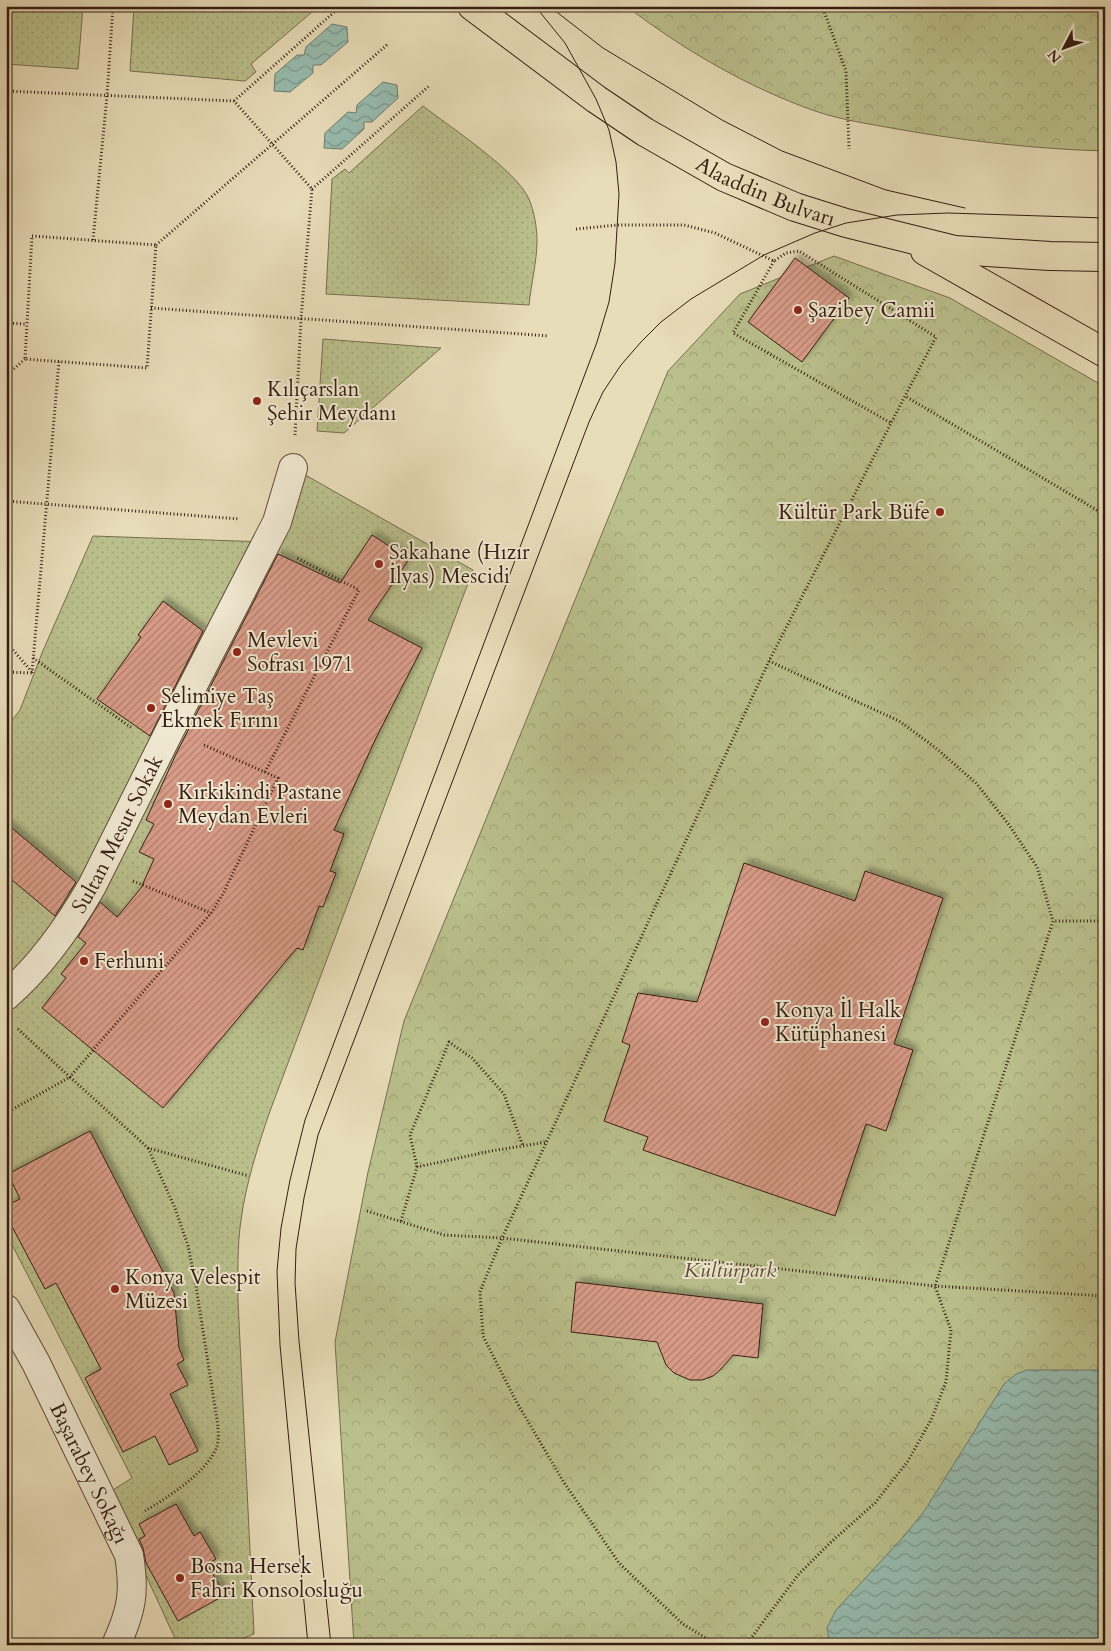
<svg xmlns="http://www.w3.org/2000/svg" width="1111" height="1651" font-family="Cardo,serif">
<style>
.grass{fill:url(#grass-dots);stroke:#786e50}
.forest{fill:url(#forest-crowns);stroke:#786e50}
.water{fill:url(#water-waves);stroke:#717c71}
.building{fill:url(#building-hatch);stroke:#371d13;filter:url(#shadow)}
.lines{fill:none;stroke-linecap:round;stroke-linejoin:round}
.street-casing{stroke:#634d3c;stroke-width:30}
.primary-casing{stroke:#371d13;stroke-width:30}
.path{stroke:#371d13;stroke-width:3;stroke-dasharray:1 2.5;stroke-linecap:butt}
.street{stroke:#f0e9d2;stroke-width:28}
.primary{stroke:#e8ddb9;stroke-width:28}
.tram{stroke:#371d13;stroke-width:1}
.poi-dot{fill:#8f2418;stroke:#f0e9d2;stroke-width:2}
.labels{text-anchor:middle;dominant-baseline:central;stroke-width:4;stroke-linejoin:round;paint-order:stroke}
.street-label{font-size:21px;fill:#371d13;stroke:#f0e9d2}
.poi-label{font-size:21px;fill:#371d13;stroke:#f0e9d2;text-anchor:start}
.park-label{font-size:21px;font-style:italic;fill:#5e4e37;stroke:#f0e9d2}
</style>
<defs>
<pattern id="grass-dots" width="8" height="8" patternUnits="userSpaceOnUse" patternTransform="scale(1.25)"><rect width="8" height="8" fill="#bac08c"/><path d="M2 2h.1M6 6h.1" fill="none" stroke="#a0a578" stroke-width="1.8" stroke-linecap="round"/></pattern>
<pattern id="forest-crowns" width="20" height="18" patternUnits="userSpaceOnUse" patternTransform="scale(1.25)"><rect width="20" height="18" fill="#bac08c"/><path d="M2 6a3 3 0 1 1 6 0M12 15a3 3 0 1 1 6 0" fill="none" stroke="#a0a578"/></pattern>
<pattern id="water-waves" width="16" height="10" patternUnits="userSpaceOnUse" patternTransform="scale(1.25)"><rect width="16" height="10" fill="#97bcaf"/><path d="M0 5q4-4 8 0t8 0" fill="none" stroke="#7c988d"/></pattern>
<pattern id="building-hatch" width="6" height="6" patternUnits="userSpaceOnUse" patternTransform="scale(1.25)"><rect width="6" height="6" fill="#d99c88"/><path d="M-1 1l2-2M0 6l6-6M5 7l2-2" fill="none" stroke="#b17f6e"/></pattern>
<filter id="shadow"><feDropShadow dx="4.5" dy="-4.5" stdDeviation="2.5" flood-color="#0004"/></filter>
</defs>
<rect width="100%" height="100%" fill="#e8ddb9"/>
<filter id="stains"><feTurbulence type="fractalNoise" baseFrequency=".004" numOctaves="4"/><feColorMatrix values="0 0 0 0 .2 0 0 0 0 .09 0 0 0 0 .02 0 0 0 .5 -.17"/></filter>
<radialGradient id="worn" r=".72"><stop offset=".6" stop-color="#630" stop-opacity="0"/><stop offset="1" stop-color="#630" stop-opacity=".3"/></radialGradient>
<!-- grass -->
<path class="grass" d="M6,6H83L78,69L6,64Z
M134,6H319L251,64L256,72L245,81L130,71Z
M423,106C450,127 516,170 529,199C534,211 537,227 537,241C537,261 531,284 529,305L326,294L332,179L345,169L349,173Z
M323,339L441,348L344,433L317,431Z
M293,468L473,570L270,1111C258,1146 246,1183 241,1220C237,1247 238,1274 238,1301L254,1634L227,1645H178L108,1493L132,1478L6,1233V728L20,710L42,653L93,536L266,542Z"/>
<!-- forest -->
<path class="forest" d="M626,6H1105V151C1035,149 965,141 897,129C870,124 841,120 815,111C747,87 684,50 626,6Z
M834,256L950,298L1105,387V1645H354L335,1342L368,1172L404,1021L668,371L740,294Z"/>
<!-- water -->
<path class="water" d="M332,24L347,27L348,42L321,65H313V73L290,92L274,91L275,74L297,55H304L306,47Z
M383,82L397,85L398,98L372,122H364V129L342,149L324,148L325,133L348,112L356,113L357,105Z
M1027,1370H1105V1645H830L827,1628L836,1610L905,1535L925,1510L1004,1384L1016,1374Z"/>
<!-- building -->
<path class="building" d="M795,258L849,298L802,362L748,322Z
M372,535L409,559L368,620L422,648L376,738L334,830L344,834L330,871L336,873L323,907L319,906L303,950L297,948L163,1108L42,1008L66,978L61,974L86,943L78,937L100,902L117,917L141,888L154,859L139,852L154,824L146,820L176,754L278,554L340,583Z
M163,601L203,631L150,736L97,699L141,637L138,635Z
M6,823L76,882L55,916L6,875Z
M744,863L855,901L865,871L943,898L894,1044L913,1050L886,1131L866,1124L835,1216L643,1150L648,1137L604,1121L630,1045L622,1042L638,993L697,1002Z
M90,1131L174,1293L179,1348L184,1360L177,1364L188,1385L170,1394L198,1451L169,1465L155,1436L123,1452L85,1378L101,1369L56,1283L45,1289L6,1215V1206L20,1199L8,1174Z
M576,1282L763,1304L758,1358L733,1355L721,1369L713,1376L702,1380H690L674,1373L666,1365L657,1342L571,1332Z
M176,1504L194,1536L200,1532L216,1559L207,1564L225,1595L178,1621L146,1563L143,1548L139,1539L145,1536L139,1524Z"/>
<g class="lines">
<!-- street casing -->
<g class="street-casing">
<g id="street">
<path id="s1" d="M6,996C41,966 69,926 92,886L170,730L277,522L293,468"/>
<path id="s2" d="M6,1309L36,1363L129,1555C135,1592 132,1610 116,1645"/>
</g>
</g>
<!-- primary casing -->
<g class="primary-casing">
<g id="primary">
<path id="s3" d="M472,6L596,99L645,132L724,177L795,207L846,223L955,250L1050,256L1105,257"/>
<path d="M925,251L1105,353"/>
</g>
</g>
<!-- path -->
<path class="path" d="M822,6L846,71L849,149
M6,91L234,101L312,189L301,319L295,435
M234,101L341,6
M312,189L429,86
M576,229L618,225H684L715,233L774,261L786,253L799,251L936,337L905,396
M32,236L156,245L147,368L25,359Z
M93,240L107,96L113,6
M156,245L388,44
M774,261L733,333L891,423
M151,308L549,336
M6,323L26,324
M6,376L25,359
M6,501L239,519
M6,642L32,672
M33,658L132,728
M769,661L899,721L936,748L976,783L1009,825L1037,867L1053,921
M6,672L32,673
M32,673L59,361
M265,772L359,590L297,558
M133,881L211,913
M18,1029L70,1077L211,913L223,894L278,778L202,744
M6,1113L70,1077L148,1148L249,1176
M417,1167L410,1135L449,1042L472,1058L504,1094L523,1146
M367,1211L444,1235L502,1238L935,1286L1105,1296
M401,1221L417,1167L491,1151L547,1142
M145,1511C167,1498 209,1471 217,1446C219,1440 218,1432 218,1426L195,1280L188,1246L175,1208L148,1148
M717,1645L683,1624L619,1563L563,1481L516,1401L483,1336L480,1292L502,1238L769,661L905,396L1105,515
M746,1645L798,1575L830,1543L875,1503L908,1461L931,1420L946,1382L951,1330L935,1286L1053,921H1105"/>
<!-- street -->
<use href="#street" class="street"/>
<!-- primary -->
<use href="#primary" class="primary"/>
<!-- tram -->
<path class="tram" d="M549,6L603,48L722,120L782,151L886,190L965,208
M308,1645L280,1345L277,1271L281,1228L290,1180L305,1120L597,342L609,302L615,263L619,194L616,162L609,130L596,99L565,43L535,6
M331,1645L299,1341L295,1283L296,1249L304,1198L318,1135L589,422L603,392L621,365L641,342L661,322L691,299L764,255L815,233L846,223L897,215L948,213L1105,218"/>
</g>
<!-- markers -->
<g class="poi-dot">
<circle cx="798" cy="310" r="5"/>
<circle cx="257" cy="401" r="5"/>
<circle cx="940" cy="512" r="5"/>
<circle cx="379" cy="564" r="5"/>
<circle cx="237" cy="652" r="5"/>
<circle cx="151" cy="708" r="5"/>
<circle cx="168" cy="804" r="5"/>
<circle cx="84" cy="961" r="5"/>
<circle cx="765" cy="1022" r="5"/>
<circle cx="115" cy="1289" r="5"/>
<circle cx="180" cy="1578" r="5"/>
</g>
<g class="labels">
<!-- street labels -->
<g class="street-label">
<text stroke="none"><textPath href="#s3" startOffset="349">Alaaddin Bulvarı</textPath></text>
<text stroke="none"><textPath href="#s1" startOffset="198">Sultan Mesut Sokak</textPath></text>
<text stroke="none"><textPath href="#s2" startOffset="184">Başarabey Sokağı</textPath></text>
</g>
<!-- poi labels -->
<g class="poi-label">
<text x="808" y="310">Şazibey Camii</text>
<text x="267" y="389">Kılıçarslan<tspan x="267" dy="24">Şehir Meydanı</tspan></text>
<text x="930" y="512" text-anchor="end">Kültür Park Büfe</text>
<text x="389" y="552">Sakahane (Hızır<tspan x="389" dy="24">İlyas) Mescidi</tspan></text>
<text x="247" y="640">Mevlevi<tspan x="247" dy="24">Sofrası 1971</tspan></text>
<text x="161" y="696">Selimiye Taş<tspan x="161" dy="24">Ekmek Fırını</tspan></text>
<text x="178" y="792">Kırkikindi Pastane<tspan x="178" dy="24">Meydan Evleri</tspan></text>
<text x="94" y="961">Ferhuni</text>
<text x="775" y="1010">Konya İl Halk<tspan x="775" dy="24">Kütüphanesi</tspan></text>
<text x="125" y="1277">Konya Velespit<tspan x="125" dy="24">Müzesi</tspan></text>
<text x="190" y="1566">Bosna Hersek<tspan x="190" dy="24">Fahri Konsolosluğu</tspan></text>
</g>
<!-- park labels -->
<g class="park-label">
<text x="730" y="1270">Kültürpark</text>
</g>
</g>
<!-- margin -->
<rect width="1111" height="1651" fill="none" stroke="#e8ddb9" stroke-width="25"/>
<rect x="8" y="8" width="1096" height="1636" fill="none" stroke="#371d13" stroke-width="2.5"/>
<rect x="12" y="12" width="1086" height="1626" fill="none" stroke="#371d13"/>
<!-- north arrow -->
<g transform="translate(1064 48) rotate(229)" stroke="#f0e9d2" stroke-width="4" paint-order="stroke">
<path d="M0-4L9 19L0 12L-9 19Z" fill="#371d13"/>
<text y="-8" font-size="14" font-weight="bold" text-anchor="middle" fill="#371d13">N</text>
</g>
<rect width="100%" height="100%" filter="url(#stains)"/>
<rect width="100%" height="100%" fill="url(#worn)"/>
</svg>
